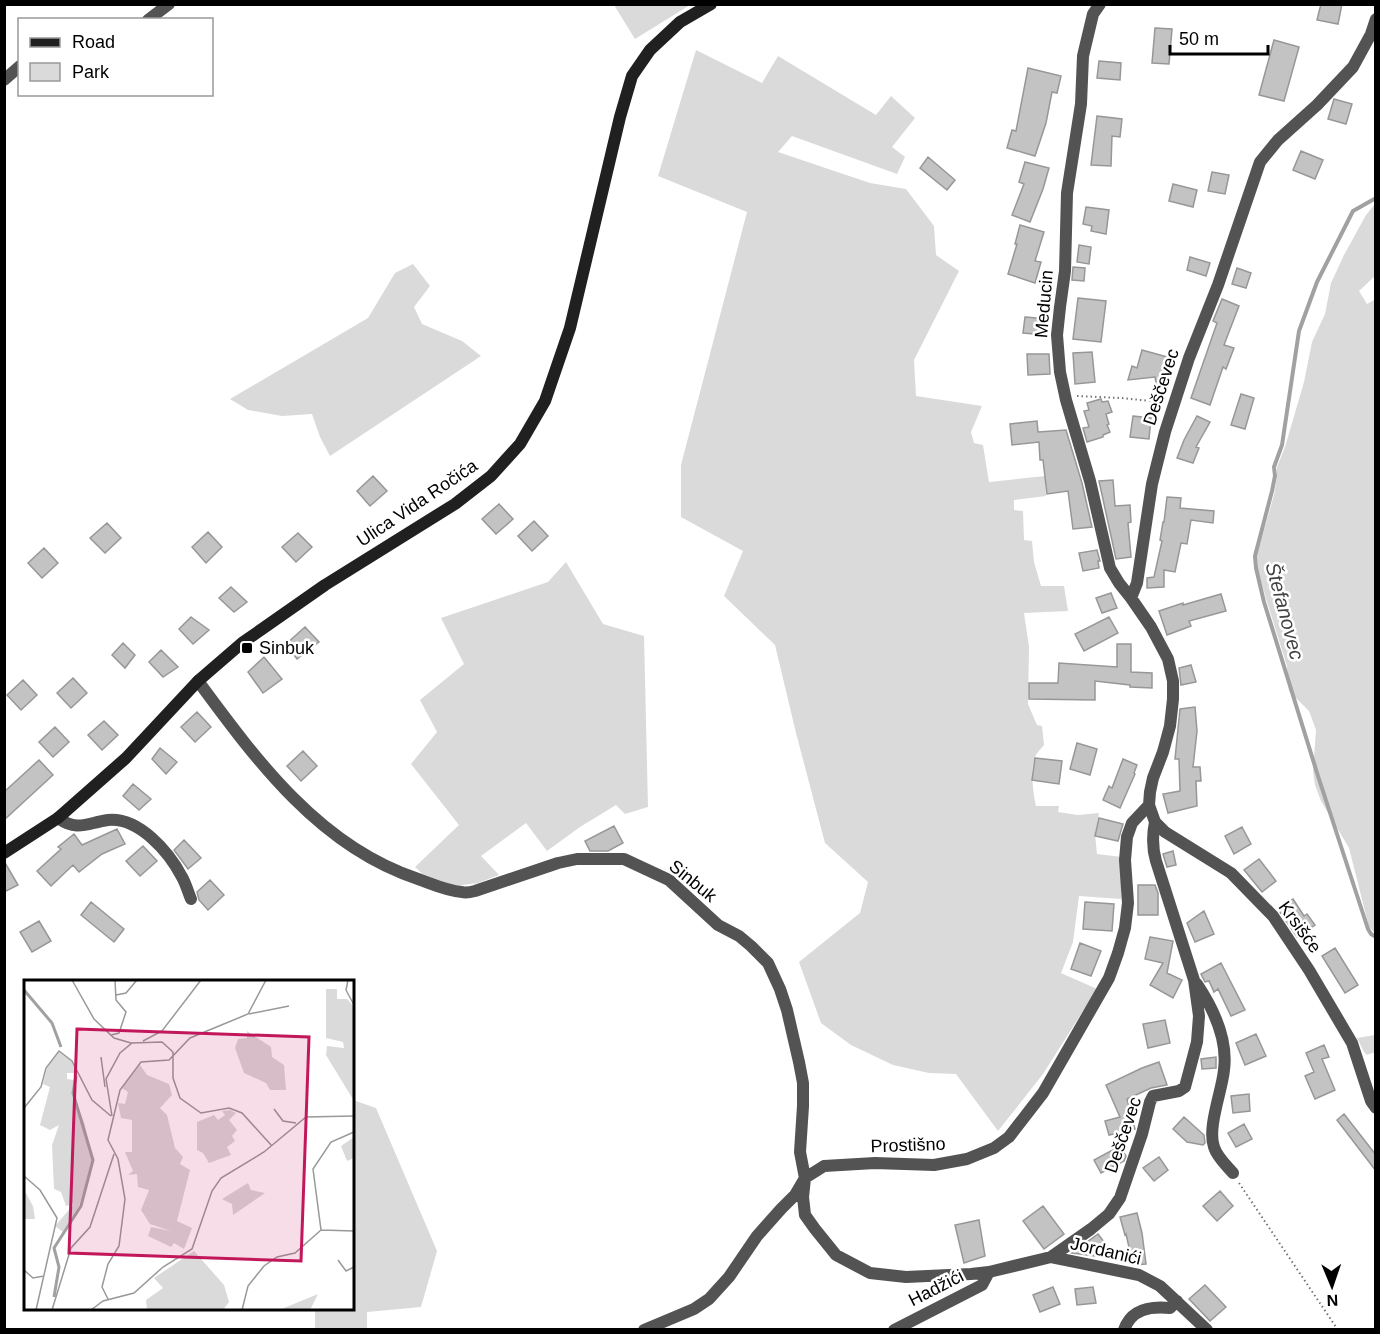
<svg xmlns="http://www.w3.org/2000/svg" width="1380" height="1334" font-family="Helvetica,sans-serif">
<style>
.green{fill:#dadada}
.lines{fill:none;stroke-linecap:round;stroke-linejoin:round}
.stream{stroke:#a1a1a1;stroke-width:4}
.building{fill:#c3c3c3;stroke:#979797;stroke-width:1.5}
.path{stroke:#757575;stroke-width:2;stroke-dasharray:1.5 3;stroke-linecap:butt}
.street{stroke:#535353;stroke-width:12}
.secondary{stroke:#202020;stroke-width:12}
.poi-dot{fill:#000;stroke:#fff;stroke-width:2}
.labels{text-anchor:middle;dominant-baseline:central;stroke-width:5;stroke-linejoin:round;paint-order:stroke}
.street-label{font-size:18px;fill:#000;stroke:#fff}
.poi-label{font-size:18px;fill:#000;stroke:#fff;text-anchor:start}
.water-label{font-size:20px;font-style:italic;fill:#424242;stroke:#fff}
.inset-river{fill:none;stroke:#a1a1a1;stroke-width:3}
.inset-road{fill:none;stroke:#999;stroke-width:1.5}
.view{fill:#c2185b;fill-opacity:0.15;stroke:#c2185b;stroke-width:3}
.inset-edge{fill:none;stroke:#000;stroke-width:3}
</style>
<rect width="100%" height="100%" fill="#fff"/>
<!-- green -->
<path class="green" d="M614,5H690L635,39Z
M696,50L762,83L778,56L876,115L891,96L915,118L892,147L905,157L897,174L792,136L778,152L870,183L906,189L934,226L936,255L959,271L914,360L916,396L982,406L971,432L974,443L983,445L989,482L1045,476L1046,496L1014,500V510L1023,511L1024,540L1032,541L1034,562L1041,586H1064L1068,611L1024,613L1029,647L1028,704L1037,725L1042,726L1044,745C1041,749 1037,752 1035,757C1030,769 1033,793 1036,806H1059L1058,812L1078,815L1099,813L1095,834L1097,854L1122,857L1121,899L1079,896L1073,942L1061,973L1097,989L1043,1074L998,1131L956,1074L929,1073L893,1065L851,1045L821,1023L799,962L860,913L868,882L825,843L796,733L775,645L724,596L743,551L681,517V465L747,212L658,176Z
M1375,204V276L1359,291L1367,304L1376,299L1375,933L1369,927L1349,848L1321,801L1315,785L1313,771L1316,730L1309,711L1289,691L1287,666L1267,602L1258,570L1257,555L1274,495L1277,477V467L1285,447L1304,382L1312,342L1325,314L1331,283L1344,255L1366,215Z
M413,264L430,286L414,307L422,324L462,341L481,356L330,456L320,437L312,414L282,416L248,410L230,399L368,318L395,273Z
M566,562L603,624L644,636L648,807L625,814L616,805L580,827L547,851L526,823L481,856L499,875L478,883L455,886L427,878L415,867L459,825L411,764L437,732L420,700L464,664L441,618L548,582Z
M1375,1035V1052L1367,1055L1364,1052L1357,1038Z
M353,1100L376,1108L437,1251L421,1307L367,1312V1329H315V1309L352,1308Z"/>
<g class="lines">
<!-- stream -->
<path class="stream" d="M1376,198L1353,211L1317,282L1299,331L1282,445L1274,467L1275,476L1272,491L1255,556L1256,568L1264,602L1318,776L1368,929L1371,934L1376,937"/>
</g>
<!-- building -->
<path class="building" d="M1321,4H1342L1338,24L1317,20Z
M1155,28L1172,29L1169,64L1152,63Z
M1274,40L1299,47L1284,101L1259,95Z
M1099,61L1121,63L1120,80L1097,78Z
M1028,68L1061,76L1057,93L1052,92L1046,123L1035,156L1007,148L1012,130L1016,131Z
M1334,99L1352,104L1346,124L1328,119Z
M1097,116L1122,119L1120,137L1112,136L1111,166L1091,165Z
M1301,151L1323,160L1315,179L1293,170Z
M928,157L955,180L947,190L920,168Z
M1025,162L1049,168L1043,189L1030,222L1012,215L1024,184L1019,182Z
M1212,172L1229,175L1225,194L1208,191Z
M1173,184L1197,190L1193,207L1169,201Z
M1086,207L1109,210L1106,234L1091,231L1092,226L1083,224Z
M1020,225L1044,232L1035,261L1041,262L1035,283L1008,274L1017,244H1015Z
M1079,245L1091,247L1089,264L1077,262Z
M1190,257L1210,263L1206,276L1187,270Z
M1073,267L1085,268L1084,281L1072,280Z
M1237,268L1251,273L1246,288L1232,284Z
M1078,298L1106,301L1101,342L1073,339Z
M1222,299L1239,306L1224,345L1234,348L1226,369L1223,367L1210,405L1191,398L1217,323L1213,321Z
M1025,317L1048,319L1046,335L1023,333Z
M1142,350L1171,358L1159,398L1155,377L1128,380L1132,366L1137,368Z
M1092,352L1095,382L1075,384L1073,353Z
M1027,354H1049L1050,374L1028,375Z
M1241,394L1254,398L1245,429L1231,425Z
M1101,399L1102,402L1108,401L1112,412L1106,414L1109,424L1107,425L1110,432L1103,435V437L1087,442L1083,428L1089,427L1084,411L1089,410L1087,403Z
M1133,416L1151,418L1149,439L1130,437Z
M1197,416L1210,422L1196,447L1199,448L1193,463L1177,458L1184,440Z
M1037,421L1038,432L1066,430L1082,483L1092,527L1073,529L1068,491L1047,494L1043,460H1040L1039,442L1012,445L1010,424Z
M373,476L387,491L370,506L357,491Z
M1113,480L1115,506L1130,505L1131,522L1128,523L1131,557L1116,559L1099,481Z
M1167,497L1181,498L1180,508L1214,511L1213,523L1191,520L1187,544L1181,543L1175,572L1164,570V587L1147,588V578L1154,577L1162,541L1160,540L1163,522H1164Z
M499,504L513,519L496,534L482,519Z
M534,521L548,536L532,551L518,536Z
M107,523L121,538L105,553L90,538Z
M208,532L222,547L206,563L192,547Z
M298,533L312,547L296,562L282,547Z
M44,548L58,563L42,578L28,563Z
M1097,550L1100,561H1098L1099,568L1083,571L1079,553Z
M231,587L247,602L234,612L219,598Z
M1111,593L1117,608L1102,613L1096,598Z
M1221,594L1226,611L1189,621L1191,626L1167,635L1159,611L1183,603V605Z
M191,617L209,630L193,644L179,629Z
M1109,617L1118,633L1084,651L1075,634Z
M305,627L319,642L297,659L286,644Z
M123,643L135,655L125,668L112,655Z
M1117,644H1131V672L1152,673V688L1130,687V685L1095,681V700L1029,699V683H1058L1059,663L1117,667Z
M161,650L178,667L163,677L149,662Z
M264,657L282,679L263,693L248,672Z
M1191,665L1196,682L1181,685L1179,668Z
M73,678L87,693L71,708L57,693Z
M23,680L37,695L21,710L7,695Z
M1195,707L1197,731L1193,767H1200L1201,781H1196L1197,806L1168,813L1163,794L1180,791L1179,759H1175L1180,709Z
M197,712L211,727L195,742L181,727Z
M104,721L118,735L102,750L88,735Z
M55,727L69,742L53,757L39,742Z
M1077,743L1097,749L1090,775L1070,769Z
M160,748L177,762L166,774L152,759Z
M303,751L317,766L301,781L287,766Z
M1035,758L1062,761L1059,784L1032,780Z
M1123,759L1137,765L1134,773L1135,774L1120,808L1103,800L1109,786L1112,788Z
M39,760L53,775L4,820V792Z
M133,784L151,799L139,810L123,796Z
M1099,818L1123,824L1118,841L1095,836Z
M614,826L623,843L608,851H590L585,841Z
M1242,827L1251,844L1234,854L1225,836Z
M117,829L125,844L102,854L79,872L73,865L51,886L37,871L61,849L58,847L74,834L82,845Z
M184,840L201,858L188,869L174,850Z
M143,846L157,861L140,876L126,861Z
M1173,851L1176,865L1167,867L1163,854Z
M1259,859L1276,881L1262,892L1244,870Z
M4,861L18,885L4,892Z
M210,880L224,895L208,910L199,900L197,892Z
M1138,885H1155L1158,893V915H1138Z
M1293,899L1304,916L1307,914L1315,925L1297,937L1278,909Z
M91,902L124,929L114,942L81,915Z
M1085,902L1114,904L1112,931L1083,929Z
M1204,911L1214,934L1195,942L1187,923Z
M39,921L51,941L32,952L20,932Z
M1150,937L1173,941L1167,973L1182,980L1173,998L1150,985L1163,963L1145,959Z
M1080,943L1101,951L1091,976L1071,969Z
M1335,948L1358,985L1345,993L1322,956Z
M1221,963L1245,1010L1231,1016L1218,989L1214,992L1209,981L1205,982L1201,974Z
M1165,1020L1170,1043L1148,1048L1143,1024Z
M1256,1034L1266,1056L1245,1065L1236,1043Z
M1324,1045L1329,1057L1322,1059L1335,1090L1315,1099L1305,1076L1314,1072L1306,1053Z
M1216,1057V1068L1202,1069L1201,1059Z
M1159,1062L1167,1085L1151,1088L1127,1099L1135,1129L1109,1135L1105,1121L1120,1117L1106,1085L1142,1068Z
M1249,1094L1250,1111L1233,1113L1231,1096Z
M1344,1114L1376,1155V1171L1337,1120Z
M1184,1117L1204,1135L1205,1143L1203,1145L1187,1142L1173,1129Z
M1244,1124L1252,1139L1236,1147L1228,1133Z
M1120,1146L1126,1156L1124,1161L1101,1173L1094,1160Z
M1159,1157L1168,1170L1154,1181L1143,1168Z
M1220,1191L1233,1206L1217,1221L1203,1206Z
M1043,1206L1064,1234L1044,1249L1023,1221Z
M1137,1213L1142,1233L1146,1264L1133,1265L1126,1234L1125,1235L1120,1217Z
M979,1220L985,1256L964,1263L955,1225Z
M1098,1234L1108,1247L1095,1256L1072,1253Z
M1205,1285L1226,1307L1210,1321L1189,1299Z
M1053,1287L1060,1304L1040,1312L1033,1295Z
M1093,1287L1096,1303L1077,1305L1075,1289Z"/>
<g class="lines">
<!-- path -->
<path class="path" d="M1077,396L1121,398L1161,402
M1239,1183L1338,1330"/>
<!-- street -->
<path class="street" d="M1100,4L1093,14L1083,56L1081,104L1067,193L1065,271L1060,307L1057,335L1060,372L1066,400L1090,481L1110,568L1119,583L1131,598L1151,627L1168,659L1173,681V699L1170,726L1163,752L1153,778L1150,792L1149,805L1155,822L1165,832L1231,873L1273,916L1309,970L1352,1043L1371,1101L1376,1108
M148,20L169,4
M4,80L20,66
M1131,598L1137,583L1152,484L1165,432L1189,358L1218,285L1260,162L1278,140L1317,105L1353,67L1371,34L1376,19
M198,681C257,761 320,847 418,879C432,884 447,891 462,892C466,893 471,892 475,891L558,863L577,859H624L669,880L718,925L739,936L751,946L768,963L780,989L787,1010L799,1062L803,1083V1106L800,1152L805,1178L803,1197L805,1215L815,1229L836,1255L870,1273L906,1277L971,1274L989,1272L1051,1257L1091,1229L1109,1214L1120,1198L1142,1134L1150,1102L1153,1096L1179,1091L1185,1087L1197,1042L1199,1016L1194,980L1156,861C1152,847 1152,836 1155,822
M58,818C78,832 87,823 108,820C139,817 169,852 182,877C186,884 188,892 191,899
M1197,984C1213,1008 1228,1040 1224,1070C1222,1091 1207,1128 1214,1147C1217,1157 1226,1165 1233,1173
M1051,1257L1139,1275L1160,1286L1207,1330
M644,1330L694,1309L709,1299L729,1277L757,1236L781,1209L795,1195L805,1178L824,1166L875,1163L934,1165L967,1159L994,1148L1009,1137L1043,1093L1109,978L1118,953L1125,928L1128,903L1125,860L1127,837L1132,823L1149,805
M894,1330L982,1285L989,1272
M1124,1330C1131,1309 1150,1306 1170,1308L1177,1301"/>
<!-- secondary -->
<path class="secondary" d="M4,853L58,818L126,758L198,681L242,643L325,585L455,504L491,476L520,444L545,401L570,328L620,117L632,76L650,50L680,22L711,4"/>
</g>
<!-- markers -->
<rect class="poi-dot" x="241" y="642" width="12" height="12" rx="3"/>
<g class="labels">
<!-- street labels -->
<g class="street-label">
<text transform="translate(1044 304) rotate(-85)">Meducin</text>
<text transform="translate(1161 387) rotate(-72)">Deščevec</text>
<text transform="translate(417 503) rotate(-34)">Ulica Vida Ročića</text>
<text transform="translate(693 881) rotate(39)">Sinbuk</text>
<text transform="translate(1300 927) rotate(54)">Krsišće</text>
<text transform="translate(1123 1135) rotate(-71)">Deščevec</text>
<text transform="translate(908 1145) rotate(-2)">Prostišno</text>
<text transform="translate(1106 1251) rotate(13)">Jordanići</text>
<text transform="translate(936 1288) rotate(-27)">Hadžići</text>
</g>
<!-- poi labels -->
<g class="poi-label">
<text x="259" y="648">Sinbuk</text>
</g>
<!-- water labels -->
<g class="water-label">
<text transform="translate(1285 611) rotate(75)">Štefanovec</text>
</g>
</g>
<!-- overview -->
<g transform="translate(24 980)">
<rect width="330" height="330" fill="#fff"/>
<path d="M302,9H313V19H323L330,27V121L302,75L303,66L320,68L319,62L302,58ZM223,51L247,67L248,77L260,85L262,110H246L242,103L220,93L211,68L214,59L223,58ZM35,72L48,81L53,93H43V99L50,100L48,113L60,142L69,180L55,226L39,252L31,246L50,224L42,226L37,212L30,209L28,165L35,145L26,150L16,145L26,107L19,104L23,88ZM116,85L123,95L145,104L148,115L136,128L143,135L151,168L159,177L156,184L166,190L153,241L168,248L160,269L150,263L147,267L124,256L127,247L147,251L126,244L117,230L125,210L114,207L113,194L104,195L109,191L101,172H108V140L97,138L94,123L101,124L104,112L98,108ZM206,130L212,133L205,140L213,150L208,156L211,161L203,167L207,175L185,183L179,173L173,170V142L190,135L194,140L201,135L198,131ZM330,157V178L323,181L317,166ZM224,203L227,210L241,213L209,235L208,224L198,219ZM0,210L9,226L11,239H0ZM170,271L200,305L205,322L199,330H123L122,320L139,308L130,298ZM294,314L286,330H258L260,328Z" fill="#dadada"/>
<path class="inset-river" d="M0,10L28,43L37,67M30,317L35,287L30,268L57,226L69,180L49,113L52,96"/>
<path class="inset-road" d="M48,0L70,39L90,58L107,63M324,0L322,10L330,25M92,15L102,13L113,0M225,34L265,26M87,55L95,53L102,32L92,20L91,0M119,61L138,51L177,0M77,77L81,107M0,128L17,107L22,88L35,71L48,81L68,120L87,136M250,129L259,141L272,143M88,136L82,99L96,73L108,63L138,62L149,72V98L156,118L177,133L205,128L218,133L248,166M0,196L16,210L33,238L12,330M297,250L330,251M314,280L322,291L330,287M0,290L9,298L20,296M84,319L78,307L84,284L95,266L101,219L94,179L84,160L96,110L117,82L145,80L166,58L224,34L242,0M28,330L47,268L66,247L90,174M67,330L79,321L110,313L139,287L168,269L188,211L197,198L240,172L282,137L330,136M218,330L224,306L240,286L253,277L271,273L297,250L289,189L307,162L330,152"/>
<path class="view" d="M53,49L285,57L277,281L45,273Z"/>
<rect width="330" height="330" class="inset-edge"/>
</g>
<!-- border -->
<rect width="1380" height="1334" fill="none" stroke="#000000" stroke-width="12"/>
<!-- legend -->
<rect x="18" y="18" width="195" height="78" fill="#ffffff" stroke="#999999" stroke-width="1.5"/>
<rect x="30" y="38" width="30" height="9" fill="#202020" stroke="#999999" stroke-width="1.5"/>
<text x="72" y="48" font-size="18" fill="#000000">Road</text>
<rect x="30" y="63" width="30" height="18" fill="#dadada" stroke="#999999" stroke-width="1.5"/>
<text x="72" y="78" font-size="18" fill="#000000">Park</text>
<!-- north arrow -->
<g transform="translate(1332 1286) rotate(178)" stroke="#ffffff" stroke-width="4.5" paint-order="stroke">
<path d="M0-4.5L10 22L0 15L-10 22Z" fill="#000000"/>
<text y="-9" font-size="16" font-weight="bold" text-anchor="middle" fill="#000000">N</text>
</g>
<!-- scale -->
<path d="M1170 45v9h98v-9" fill="none" stroke="#000000" stroke-width="3"/>
<text x="1179" y="45" font-size="18" fill="#000000" stroke="#ffffff" stroke-width="4.5" paint-order="stroke">50 m</text>
</svg>
